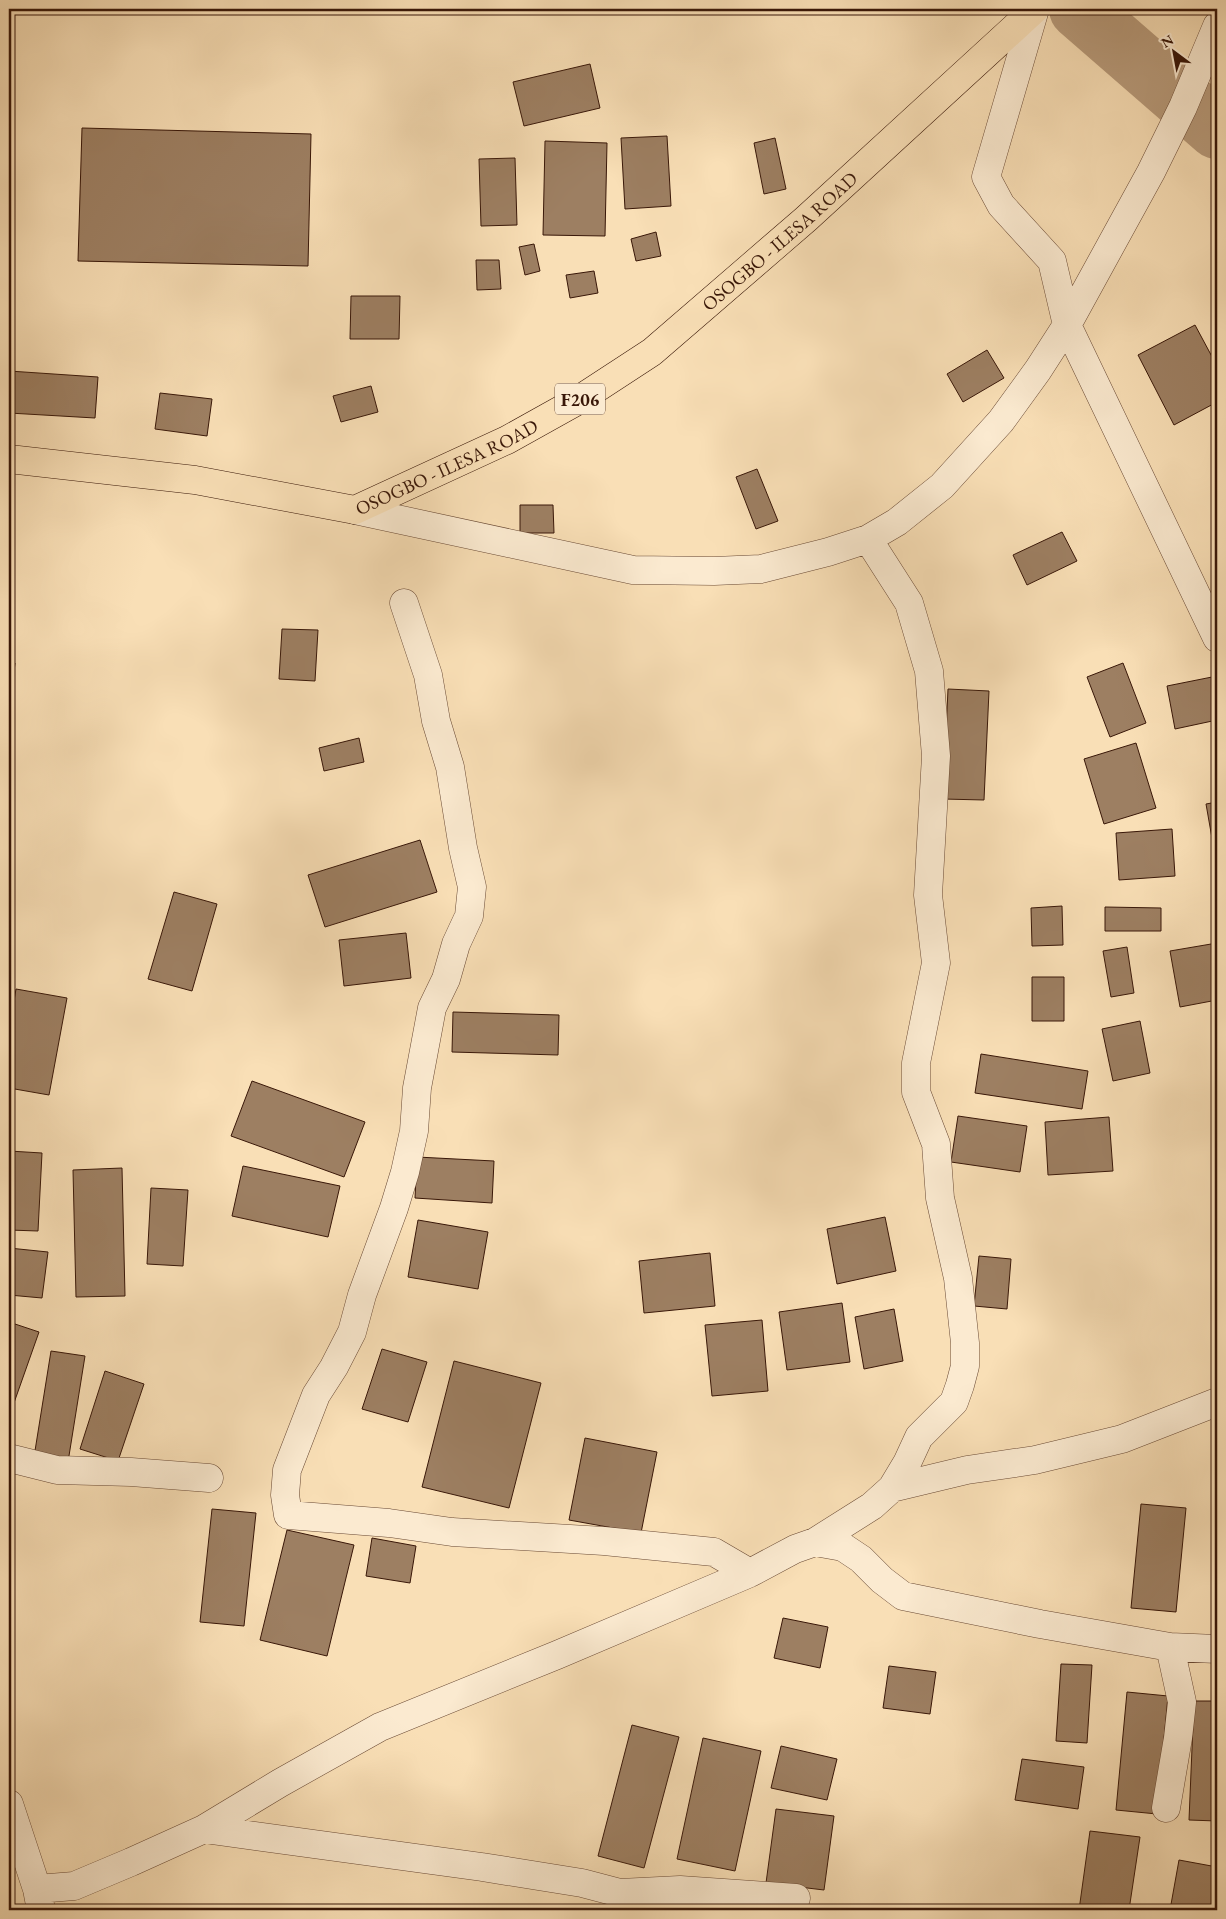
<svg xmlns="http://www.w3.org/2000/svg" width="1226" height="1919" font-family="'EB Garamond',serif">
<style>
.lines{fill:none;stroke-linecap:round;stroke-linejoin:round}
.river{stroke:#b89b7b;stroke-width:60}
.building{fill:#9d7f62;stroke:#391708}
.street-casing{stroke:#694934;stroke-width:29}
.primary-casing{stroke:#391708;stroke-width:29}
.street{stroke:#fbead0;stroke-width:28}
.primary{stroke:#f9dfb6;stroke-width:28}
.labels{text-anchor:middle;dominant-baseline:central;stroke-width:4.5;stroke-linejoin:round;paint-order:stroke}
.shield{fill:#fbead0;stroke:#735644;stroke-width:1}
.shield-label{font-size:18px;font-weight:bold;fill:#391708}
.street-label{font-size:19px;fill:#391708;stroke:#fbead0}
</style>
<rect width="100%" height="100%" fill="#f9dfb6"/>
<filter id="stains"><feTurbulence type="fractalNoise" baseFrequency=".004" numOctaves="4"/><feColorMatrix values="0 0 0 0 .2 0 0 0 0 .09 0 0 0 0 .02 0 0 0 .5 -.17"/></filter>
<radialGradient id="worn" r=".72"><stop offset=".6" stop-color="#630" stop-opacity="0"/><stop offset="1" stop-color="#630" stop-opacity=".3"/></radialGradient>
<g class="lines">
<!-- river -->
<path class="river" d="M1079,9L1217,129"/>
</g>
<!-- building -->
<path class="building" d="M590,64L600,108L524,126L513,82Z
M82,128L311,134L308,266L78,261Z
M667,136L671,206L625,209L621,138Z
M775,138L786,189L764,194L754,143Z
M545,141L607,143L605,236L543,235Z
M515,158L517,225L481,226L479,159Z
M656,232L661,256L636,261L631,239Z
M534,244L540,271L525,275L519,247Z
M476,260H499L501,289L477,290Z
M594,271L598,293L570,298L566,275Z
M351,296H400L399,339H350Z
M1195,325L1217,366V402L1174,425L1138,355Z
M987,350L1004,378L963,402L947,374Z
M9,371L98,377L95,418L9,413Z
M371,386L378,412L341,422L333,396Z
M160,393L212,399L207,436L155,429Z
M757,469L778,521L756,529L736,477Z
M520,505H553L554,533H520Z
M1062,532L1077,561L1027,585L1013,555Z
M282,629L318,630L315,681L279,679Z
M9,663H15L9,714Z
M1123,663L1146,723L1110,737L1087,677Z
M1217,676V720L1175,729L1167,686Z
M948,689L989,691L984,800L943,799Z
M359,738L364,762L324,771L319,748Z
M1136,743L1156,808L1104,824L1084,759Z
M1217,802V861H1216L1206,804Z
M1172,829L1175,876L1119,880L1116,833Z
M420,840L437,892L325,927L308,875Z
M174,892L217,904L192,991L148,979Z
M1062,906L1063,945L1032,946L1031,908Z
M1105,907L1161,908V931H1105Z
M406,933L411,978L344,986L339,940Z
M1217,943V1000L1180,1007L1170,951Z
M1127,947L1134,993L1111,997L1103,951Z
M1032,977H1064V1021H1032Z
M16,989L67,998L49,1095L9,1088V1031Z
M453,1012L559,1015L558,1055L452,1052Z
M1140,1021L1150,1073L1113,1081L1102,1029Z
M981,1054L1088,1071L1082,1109L975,1093Z
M252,1081L365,1122L344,1177L231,1136Z
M958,1116L1027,1126L1020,1172L951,1162Z
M1109,1117L1113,1171L1048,1175L1045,1122Z
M9,1151L42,1153L38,1231L9,1230Z
M417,1157L494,1161L492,1203L415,1198Z
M243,1166L340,1186L328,1237L232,1216Z
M122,1168L125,1296L76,1297L73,1170Z
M151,1188L188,1190L183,1266L147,1264Z
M885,1217L896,1271L837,1284L827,1229Z
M418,1220L488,1232L478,1289L408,1277Z
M9,1248L48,1252L42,1298L9,1295Z
M710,1253L715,1306L644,1313L639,1261Z
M979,1256L1011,1259L1007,1309L974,1306Z
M842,1303L850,1362L787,1370L779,1312Z
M894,1309L903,1361L864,1369L855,1317Z
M762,1320L768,1391L712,1396L705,1325Z
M9,1322L39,1332L9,1417Z
M382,1349L427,1362L408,1422L362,1409Z
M51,1351L85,1356L68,1462L34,1457Z
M454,1361L541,1383L509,1508L422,1487Z
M105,1371L144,1384L118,1461L80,1449Z
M585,1438L657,1452L641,1533L569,1520Z
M1141,1504L1186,1508L1176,1612L1131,1608Z
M212,1509L256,1513L244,1626L200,1622Z
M287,1530L354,1545L327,1656L260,1640Z
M372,1538L416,1546L410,1583L366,1576Z
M783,1618L828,1627L820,1668L774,1658Z
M1061,1664L1092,1665L1087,1743L1056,1741Z
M889,1666L936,1672L930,1714L883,1708Z
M1127,1692L1168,1696L1157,1814L1116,1810Z
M1194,1701H1217V1821L1189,1820Z
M632,1725L679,1737L644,1868L598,1856Z
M703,1738L761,1751L735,1871L677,1859Z
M781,1746L837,1759L827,1800L771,1788Z
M1022,1759L1084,1767L1078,1809L1015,1800Z
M776,1809L834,1816L824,1890L766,1883Z
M1090,1831L1140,1837L1129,1910H1079Z
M1179,1860L1217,1867V1910H1170Z
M423,1905L445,1910H422Z"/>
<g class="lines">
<!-- street casing -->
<g class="street-casing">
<path id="street" d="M1035,9L986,177L1001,205L1052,261L1067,325L1217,638
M355,510L633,570L714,571L761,569L828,552L868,539L897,522L942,486L1001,421L1038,370L1067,325L1151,172L1183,107L1217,26
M404,603L428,675L436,721L450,767L463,848L472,887L469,916L456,944L446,979L432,1008L417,1088L414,1131L405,1172L394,1208L362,1295L352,1332L334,1367L316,1395L287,1470L285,1495L288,1515L389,1523L452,1532L604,1541L714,1552L750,1573
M9,1458L57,1470L131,1472L209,1478
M892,1488L967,1470L1035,1460L1122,1439L1217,1402
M815,1542L843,1547L861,1559L882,1580L903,1596L1040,1624L1170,1647L1217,1649
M9,1804L37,1889L41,1910
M1166,1808L1178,1738L1182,1702L1170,1647
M204,1829L482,1867L582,1883L620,1893L680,1890L796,1898
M37,1889L74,1886L131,1862L204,1829L280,1783L380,1727L557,1655L750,1573L795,1549L815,1542L872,1506L892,1488L907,1463L919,1437L954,1402L960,1385L965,1366V1343L958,1278L940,1198L936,1144L916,1092V1063L936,963L928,895L936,756L929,671L909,603L868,539"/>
</g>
<!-- primary casing -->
<g class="primary-casing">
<g id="primary">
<path id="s1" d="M9,459L195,480L355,510L507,440L577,401L652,352L806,219L1035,9"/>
</g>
</g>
<!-- street -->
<use href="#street" class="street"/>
<!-- primary -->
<use href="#primary" class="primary"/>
</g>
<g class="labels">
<!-- shield labels -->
<rect class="shield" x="555" y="383.5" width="50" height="31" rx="4"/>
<g class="shield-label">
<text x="580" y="399">F206</text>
</g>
<!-- street labels -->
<g class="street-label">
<text stroke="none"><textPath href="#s1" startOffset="856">OSOGBO - ILESA ROAD</textPath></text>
<text stroke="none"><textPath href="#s1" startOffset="451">OSOGBO - ILESA ROAD</textPath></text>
</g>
</g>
<!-- margin -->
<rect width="1226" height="1919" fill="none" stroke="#f9dfb6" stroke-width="30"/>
<rect x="10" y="10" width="1206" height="1899" fill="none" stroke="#391708" stroke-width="2.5"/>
<rect x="15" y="15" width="1196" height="1889" fill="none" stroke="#391708"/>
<!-- north arrow -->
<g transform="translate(1174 52) rotate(328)" stroke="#fbead0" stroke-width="4" paint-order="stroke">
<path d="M0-4L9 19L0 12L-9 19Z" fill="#391708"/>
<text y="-8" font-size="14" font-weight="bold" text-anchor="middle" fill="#391708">N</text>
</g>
<rect width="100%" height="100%" filter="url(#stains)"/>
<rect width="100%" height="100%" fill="url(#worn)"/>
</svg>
